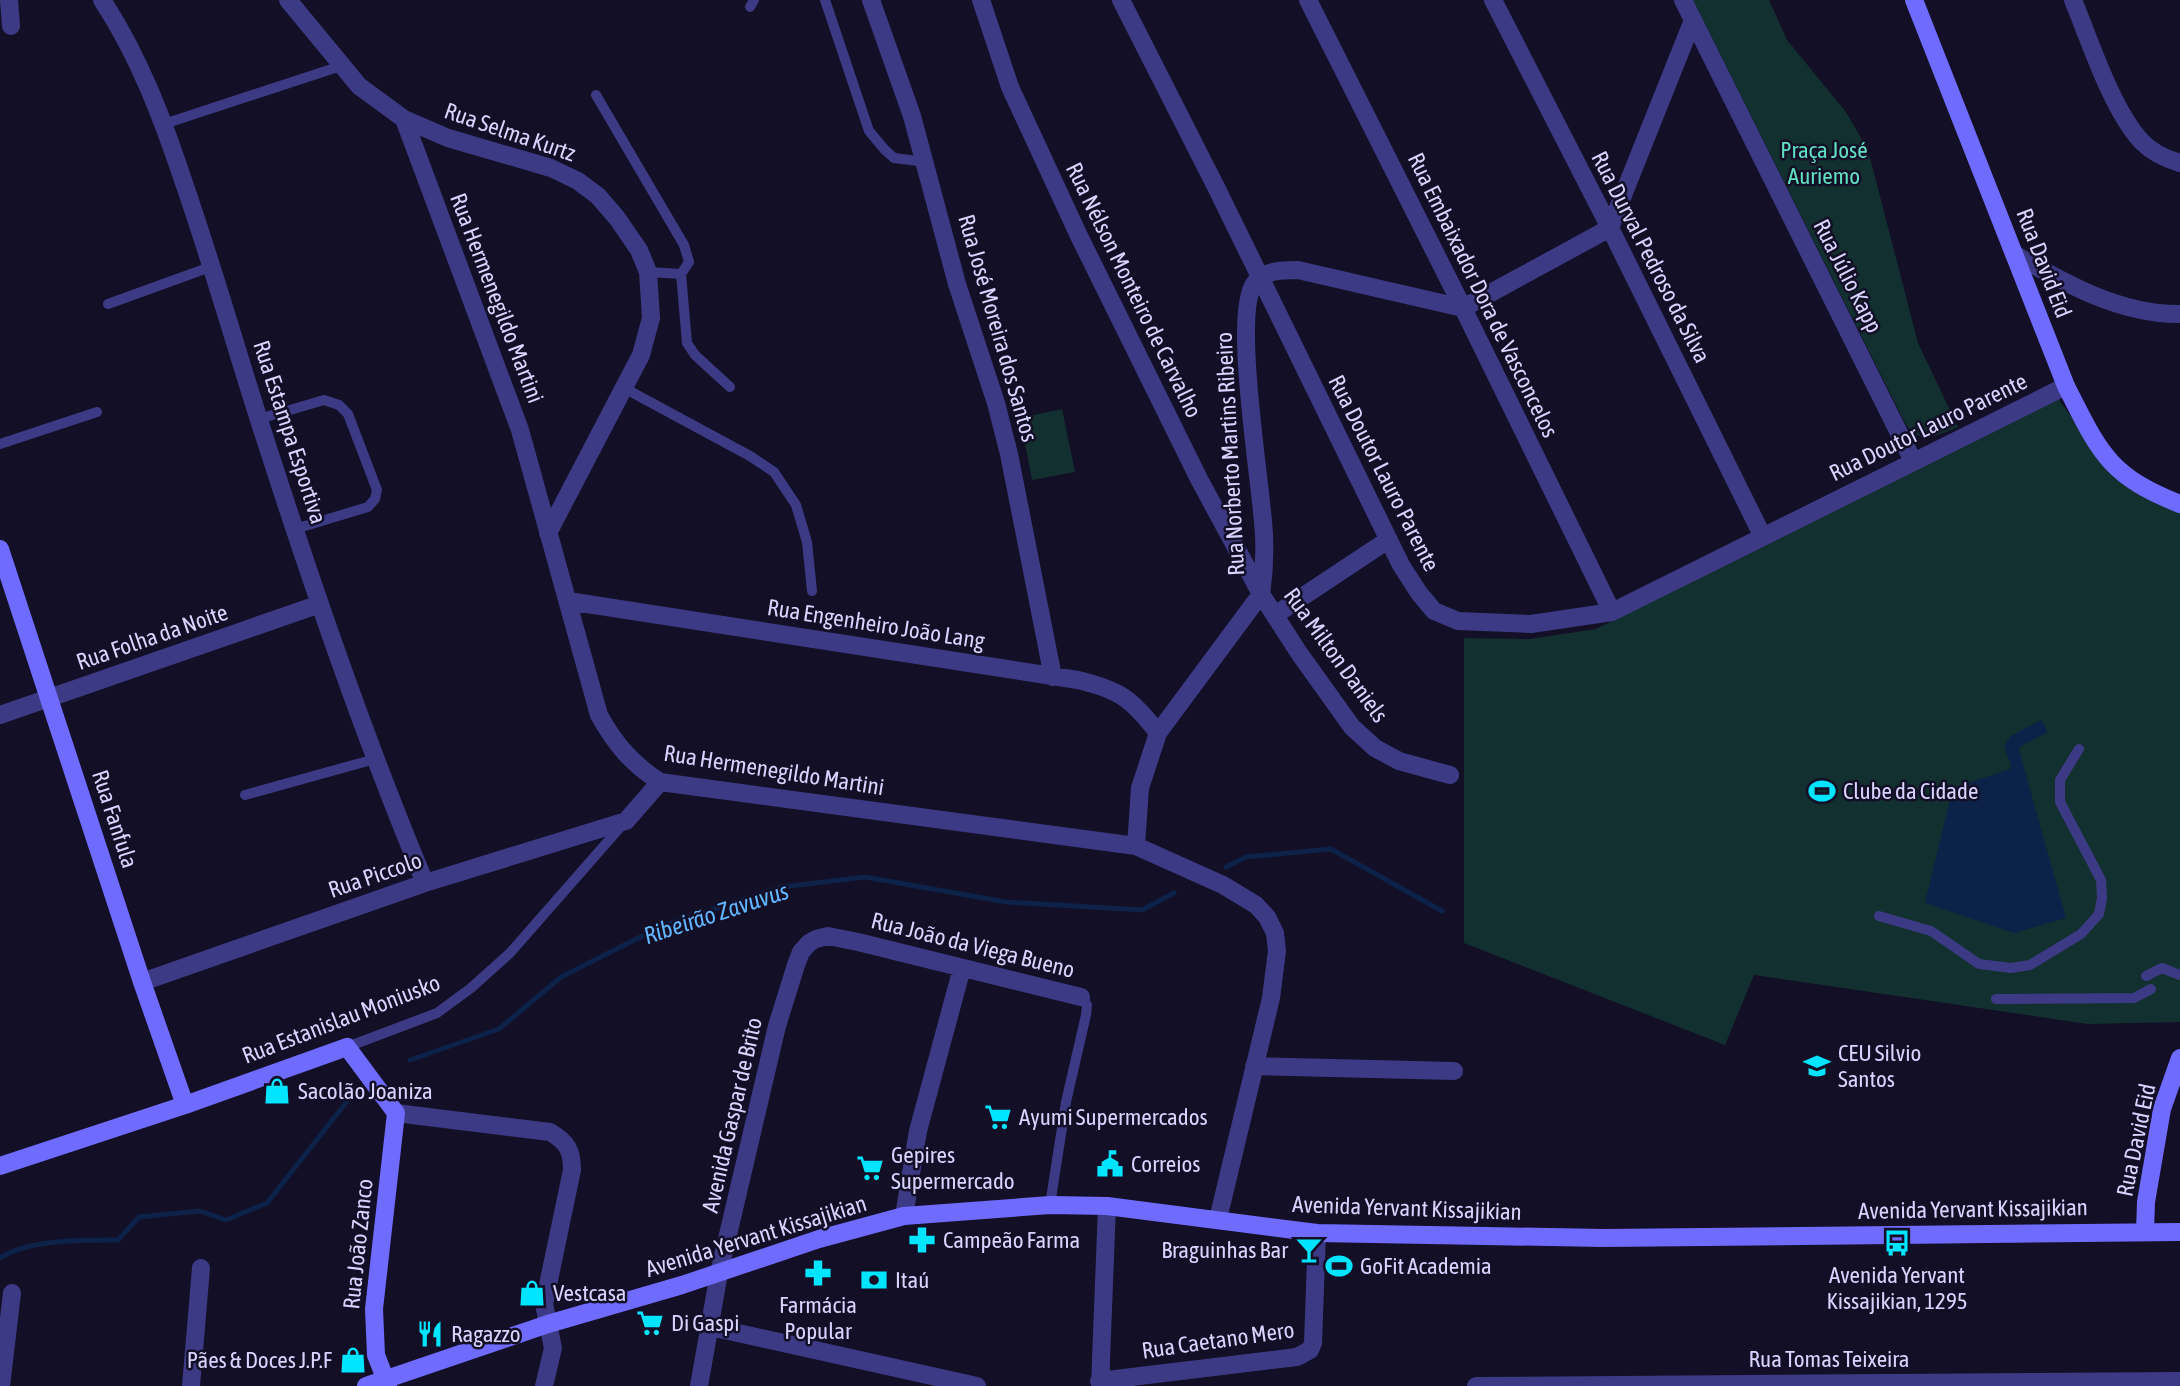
<svg xmlns="http://www.w3.org/2000/svg" width="2180" height="1386" font-family="'Asap Condensed',sans-serif">
<style>
.green{fill:#12302f}
.water{fill:#0c2248}
.lines{fill:none;stroke-linecap:round;stroke-linejoin:round}
.stream{stroke:#0c2248;stroke-width:5}
.lane{stroke:#3d3a85;stroke-width:10}
.street{stroke:#3d3a85;stroke-width:18}
.secondary{stroke:#6f6bff;stroke-width:18}
.labels{text-anchor:middle;dominant-baseline:central;stroke-width:5;stroke-linejoin:round;paint-order:stroke}
.street-label{font-size:23px;fill:#d9d4ff;stroke:#130f26}
.park-label{font-size:23px;fill:#5fe0c0;stroke:#130f26}
.poi-label{font-size:23px;fill:#d9d4ff;stroke:#130f26;text-anchor:start}
.water-label{font-size:24px;font-style:italic;fill:#62b6ff;stroke:#130f26}
</style>
<rect width="100%" height="100%" fill="#130f26"/>
<!-- green -->
<path class="green" d="M1693,0H1769L1787,40L1846,112L1868,150L1918,343L1958,427C1938,435 1921,446 1906,425Z
M2057,397L2108,468L2180,496V1022L2088,1024L1754,975L1725,1045L1464,943V638L1530,639L1596,629Z
M1062,409L1075,472L1032,480L1020,418Z"/>
<!-- water -->
<path class="water" d="M2041,720L2048,732L2021,746L2019,750L2066,918L2014,933L1925,903L1951,795L1959,786L2010,769L2011,765L2004,746L2011,736Z"/>
<g class="lines">
<!-- stream -->
<path class="stream" d="M1226,867L1246,857L1331,849L1442,911
M410,1060L499,1029L561,977L662,926L782,887L865,877L1006,902L1142,910L1174,893
M0,1258C28,1239 85,1240 118,1240L139,1217L200,1211L226,1220L267,1203L352,1095"/>
<!-- lane -->
<path class="lane" d="M825,0L869,131L885,150L894,158L926,162
M750,7L754,0
M596,95L684,245L689,262L681,274L648,272
M164,124L341,66
M681,274L687,343L695,355L730,387
M108,304L213,266
M624,388L750,456L774,472L796,505L807,542L812,591
M259,419L324,400L339,405L348,414L377,490L375,499L368,507L295,529
M0,444L97,412
M245,795L375,759
M1879,916L1931,931L1979,964L2011,968L2030,965L2081,934L2099,914L2102,898L2101,880L2060,802V780L2079,749
M2146,976L2162,968L2180,975
M1996,999L2134,998L2151,989
M347,1047L437,1013L471,988L510,953L624,823
M1050,1205L1066,1102L1086,1015L1087,1005L1081,997"/>
<!-- street -->
<path class="street" d="M9,0L11,26
M102,0C139,56 163,120 184,183C211,261 234,341 259,420C309,576 362,732 425,883
M288,0L359,86L404,119L448,138L551,168L578,181L598,196L617,218L639,250L648,272L651,318L641,355L548,533
M871,0L912,116L957,284L996,403L1009,454L1053,677
M981,0L1010,87L1079,236L1199,479L1261,594L1299,653L1352,727L1375,748L1399,761L1450,775
M1121,0L1217,189L1401,565L1419,593L1434,611L1458,621L1531,624L1612,612L2066,386
M1308,0L1463,308L1612,612
M1493,0L1610,228L1763,537
M1683,0L1913,461
M2073,0C2090,41 2112,110 2142,142C2152,152 2166,159 2180,163
M404,119L520,430L599,715C615,744 632,764 660,782L1136,846L1223,885L1256,905L1267,917L1275,933L1277,951L1271,998L1218,1219
M2014,254C2064,283 2121,315 2180,314
M568,601L1078,680C1120,690 1132,699 1158,733
M1275,615L1388,540
M0,715L320,604
M1136,846L1140,788L1158,733L1261,594C1264,574 1265,555 1264,535C1262,487 1232,316 1254,284C1263,270 1283,270 1298,270L1463,308L1610,228L1693,20
M142,982L425,883L626,821L660,782
M1254,1066L1454,1071
M396,1113L550,1132C567,1142 572,1150 572,1170L544,1304L553,1348L544,1386
M904,1216L918,1131L962,968
M711,1327L977,1386
M1099,1381L1297,1357L1310,1350L1313,1343L1317,1233
M1,1386L12,1293
M191,1386L201,1268
M699,1386L719,1273L777,1026L796,965L801,952L809,943L816,939L828,936L858,942L1081,997
M1100,1386L1107,1206
M1476,1386L2180,1381"/>
<!-- secondary -->
<path class="secondary" d="M1914,0L2066,386C2099,451 2108,476 2180,504
M0,549L142,982L185,1105
M0,1166L185,1105L347,1047L396,1113L374,1309L376,1355L388,1386
M2145,1232L2146,1202L2162,1109L2180,1058
M366,1386L548,1324L682,1285L819,1239L904,1216L1050,1205L1107,1206L1317,1233L1603,1238L2180,1232"/>
</g>
<!-- icons -->
<defs>
<g id="stadium-bare" transform="scale(2.1)"><path d="M0-5a6.5 5 0 1 0 0 10a6.5 5 0 1 0 0-10ZM-3.5-1.8h7v3.6h-7Z" fill="#00e5ff" stroke="#130f26" stroke-width="2.5" paint-order="stroke"/></g>
<g id="school-bare" transform="scale(2.1)"><path d="M0-5L7-2L0 1L-7-2ZM-4 1L0 2.5L4 1V4Q0 6-4 4Z" fill="#00e5ff" stroke="#130f26" stroke-width="2.5" paint-order="stroke"/></g>
<g id="shop-bare" transform="scale(2.1)"><path d="M-5-2.5h2.3a2.7 3.5 0 0 1 5.4 0H5L5.5 6h-11ZM-1.5-2.5h3a1.5 2.3 0 0 0-3 0Z" fill="#00e5ff" stroke="#130f26" stroke-width="2.5" paint-order="stroke"/></g>
<g id="supermarket-bare" transform="scale(2.1)"><path d="M-6-5.5h2.5l.6 2H6L4.5 2H-2.5L-4.4-4H-6ZM-1.5 3.2a1.3 1.3 0 1 0 .1 0ZM3 3.2a1.3 1.3 0 1 0 .1 0Z" fill="#00e5ff" stroke="#130f26" stroke-width="2.5" paint-order="stroke"/></g>
<g id="civic-bare" transform="scale(2.1)"><path d="M-.6-6.5H3V-4.5H.6V-3L4-1V1h2V6H-6V1h2V-1L-.6-3ZM-1.2 2.5V6h2.4V2.5Z" fill="#00e5ff" stroke="#130f26" stroke-width="2.5" paint-order="stroke"/></g>
<g id="pharmacy-bare" transform="scale(2.1)"><path d="M-2-6h4v4h4v4h-4v4h-4v-4h-4v-4h4Z" fill="#00e5ff" stroke="#130f26" stroke-width="2.5" paint-order="stroke"/></g>
<g id="bus-bare" transform="scale(2.1)"><path d="M-5-6H5V4H4V6H2V4H-2V6H-4V4H-5ZM-3.5-4V0h7V-4ZM-3.5 1.2v1.5H-2V1.2ZM2 1.2v1.5H3.5V1.2Z" fill="#00e5ff" stroke="#130f26" stroke-width="2.5" paint-order="stroke"/></g>
<g id="bar-bare" transform="scale(2.1)"><path d="M-6-5H6L.8 .8V4.5H3.5V6h-7V4.5H-.8V.8Z" fill="#00e5ff" stroke="#130f26" stroke-width="2.5" paint-order="stroke"/></g>
<g id="bank-bare" transform="scale(2.1)"><path d="M-6-4H6V4H-6ZM0-2.3a2.3 2.3 0 1 0 0 4.6a2.3 2.3 0 1 0 0-4.6Z" fill="#00e5ff" stroke="#130f26" stroke-width="2.5" paint-order="stroke"/></g>
<g id="restaurant-bare" transform="scale(2.1)"><path d="M-5-6h1v4h1v-4h1v4h1v-4h1v5L-1.5 .5V6h-2V.5L-5-1ZM5-6V6H3V1.5H1.5Q1.5-4 5-6Z" fill="#00e5ff" stroke="#130f26" stroke-width="2.5" paint-order="stroke"/></g>
</defs>
<g fill-rule="evenodd">
<use href="#stadium-bare" x="1822" y="791"/>
<use href="#school-bare" x="1817" y="1066"/>
<use href="#shop-bare" x="277" y="1091"/>
<use href="#supermarket-bare" x="998" y="1117"/>
<use href="#civic-bare" x="1110" y="1164"/>
<use href="#supermarket-bare" x="870" y="1168"/>
<use href="#pharmacy-bare" x="922" y="1240"/>
<use href="#bus-bare" x="1897" y="1243"/>
<use href="#bar-bare" x="1309" y="1250"/>
<use href="#stadium-bare" x="1339" y="1266"/>
<use href="#pharmacy-bare" x="818" y="1273"/>
<use href="#bank-bare" x="874" y="1280"/>
<use href="#shop-bare" x="532" y="1293"/>
<use href="#supermarket-bare" x="650" y="1323"/>
<use href="#restaurant-bare" x="430" y="1334"/>
<use href="#shop-bare" x="353" y="1360"/>
</g>
<g class="labels">
<!-- street labels -->
<g class="street-label">
<text transform="translate(510 132) rotate(19)">Rua Selma Kurtz</text>
<text transform="translate(1651 257) rotate(63)">Rua Durval Pedroso da Silva</text>
<text transform="translate(2044 263) rotate(69)">Rua David Eid</text>
<text transform="translate(1848 276) rotate(63)">Rua Júlio Kapp</text>
<text transform="translate(1134 290) rotate(64)">Rua Nélson Monteiro de Carvalho</text>
<text transform="translate(1483 295) rotate(64)">Rua Embaixador Dora de Vasconcelos</text>
<text transform="translate(497 298) rotate(69)">Rua Hermenegildo Martini</text>
<text transform="translate(998 328) rotate(74)">Rua José Moreira dos Santos</text>
<text transform="translate(1928 427) rotate(-26)">Rua Doutor Lauro Parente</text>
<text transform="translate(290 432) rotate(72)">Rua Estampa Esportiva</text>
<text transform="translate(1230 454) rotate(-93)">Rua Norberto Martins Ribeiro</text>
<text transform="translate(1384 473) rotate(63)">Rua Doutor Lauro Parente</text>
<text transform="translate(876 624) rotate(9)">Rua Engenheiro João Lang</text>
<text transform="translate(152 637) rotate(-19)">Rua Folha da Noite</text>
<text transform="translate(1336 655) rotate(54)">Rua Milton Daniels</text>
<text transform="translate(774 770) rotate(9)">Rua Hermenegildo Martini</text>
<text transform="translate(115 819) rotate(72)">Rua Fanfula</text>
<text transform="translate(375 875) rotate(-19)">Rua Piccolo</text>
<text transform="translate(973 945) rotate(14)">Rua João da Viega Bueno</text>
<text transform="translate(341 1019) rotate(-21)">Rua Estanislau Moniusko</text>
<text transform="translate(732 1115) rotate(-77)">Avenida Gaspar de Brito</text>
<text transform="translate(2136 1140) rotate(-78)">Rua David Eid</text>
<text transform="translate(1407 1208) rotate(2)">Avenida Yervant Kissajikian</text>
<text transform="translate(1973 1209) rotate(-1)">Avenida Yervant Kissajikian</text>
<text transform="translate(756 1236) rotate(-17)">Avenida Yervant Kissajikian</text>
<text transform="translate(358 1244) rotate(-84)">Rua João Zanco</text>
<text transform="translate(1218 1340) rotate(-8)">Rua Caetano Mero</text>
<text x="1829" y="1359">Rua Tomas Teixeira</text>
</g>
<!-- park labels -->
<g class="park-label">
<text x="1824" y="150">Praça José<tspan x="1824" dy="26">Auriemo</tspan></text>
</g>
<!-- poi labels -->
<g class="poi-label">
<text x="1843" y="791">Clube da Cidade</text>
<text x="1838" y="1053">CEU Silvio<tspan x="1838" dy="26">Santos</tspan></text>
<text x="298" y="1091">Sacolão Joaniza</text>
<text x="1019" y="1117">Ayumi Supermercados</text>
<text x="891" y="1155">Gepires<tspan x="891" dy="26">Supermercado</tspan></text>
<text x="1131" y="1164">Correios</text>
<text x="943" y="1240">Campeão Farma</text>
<text x="1288" y="1250" text-anchor="end">Braguinhas Bar</text>
<text x="1360" y="1266">GoFit Academia</text>
<text x="1897" y="1275" text-anchor="middle">Avenida Yervant<tspan x="1897" dy="26">Kissajikian, 1295</tspan></text>
<text x="895" y="1280">Itaú</text>
<text x="553" y="1293">Vestcasa</text>
<text x="818" y="1305" text-anchor="middle">Farmácia<tspan x="818" dy="26">Popular</tspan></text>
<text x="671" y="1323">Di Gaspi</text>
<text x="451" y="1334">Ragazzo</text>
<text x="332" y="1360" text-anchor="end">Pães &amp; Doces J.P.F</text>
</g>
<!-- water labels -->
<g class="water-label">
<text transform="translate(716 913) rotate(-18)">Ribeirão Zavuvus</text>
</g>
</g>
</svg>
